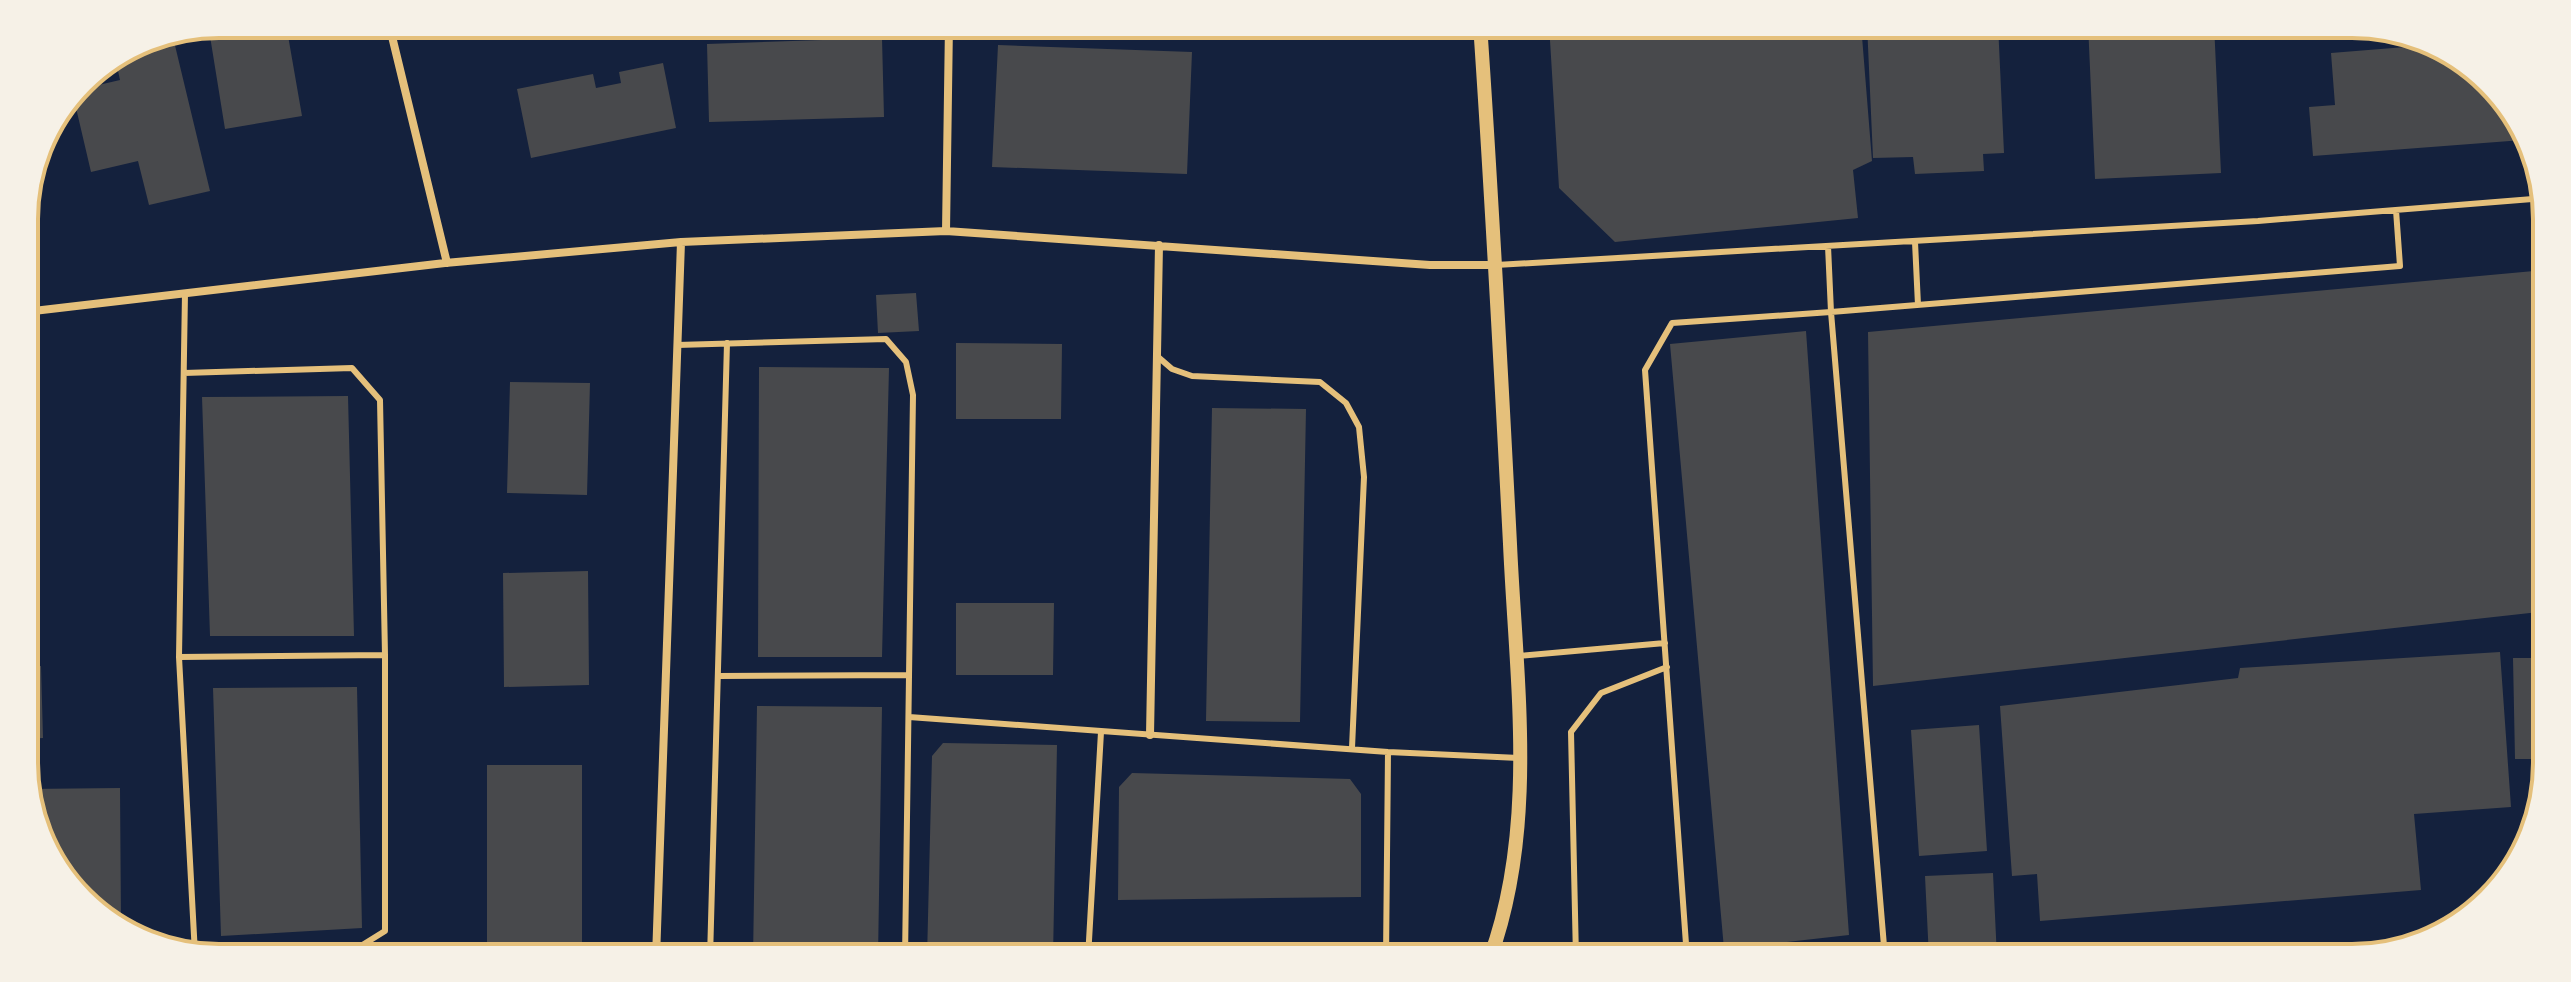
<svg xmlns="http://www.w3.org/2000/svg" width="2571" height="982" font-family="Lato,sans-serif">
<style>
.building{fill:#48494c}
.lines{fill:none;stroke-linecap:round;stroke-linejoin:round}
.service{stroke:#e5c07b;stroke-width:6}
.minor{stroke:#e5c07b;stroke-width:8}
.tertiary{stroke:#e5c07b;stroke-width:14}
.rim{fill:none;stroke:#e5c07b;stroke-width:4}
</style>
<rect width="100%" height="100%" fill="#14213d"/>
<!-- building -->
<path class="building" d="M245,24H286L302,116L225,129L209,30Z
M1549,24H1861L1872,161L1853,170L1858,218L1615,242L1559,188Z
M1867,24H1998L2004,153L1983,154L1984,171L1915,174L1913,157L1873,158Z
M2088,24H2214L2221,173L2095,179Z
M172,33L210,191L149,205L138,161L91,172L73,95L77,90L120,80L115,57L145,39Z
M882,38L884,117L709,122L707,44Z
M998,45L1192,52L1187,174L992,167Z
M2430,45L2506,100L2523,140L2313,156L2309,107L2335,105L2331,53Z
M663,63L676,128L531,158L517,89L593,74L596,88L621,83L619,72Z
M2544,270L2539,612L1873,686L1868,332Z
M916,293L919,331L878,333L876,295Z
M1806,331L1849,935L1724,949L1670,344Z
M956,343L1062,344L1061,419H956Z
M759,367L889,368L882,657H758Z
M510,382L590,383L587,495L507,493Z
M348,396L354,636H210L202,397Z
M1212,408L1306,409L1300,722L1206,721Z
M588,571L589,685L504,687L503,573Z
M956,603H1054L1053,675H956Z
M2500,652L2511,807L2414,814L2421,890L2040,921L2037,874L2012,876L2000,706L2238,678L2240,668Z
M2513,658H2539L2537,759H2515Z
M41,666L43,738L27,739V667Z
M357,687L362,928L221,936L213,688Z
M757,706L882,707L878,958H753Z
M1979,725L1987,851L1919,856L1911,730Z
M943,743L1057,745L1053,958H927L932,756Z
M487,765H582V958H487Z
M1132,773L1350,779L1361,794V897L1118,900L1119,787Z
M120,788L121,924L72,891L28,800V789Z
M1993,873L1997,958H1929L1925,876Z
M2389,948L2364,958H2251V954Z
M1843,951V958H1775V955Z"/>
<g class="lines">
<!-- service -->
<path class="service" d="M1915,242L1918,305
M1496,265L2258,221L2545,198
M677,345L886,339L906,362L913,395L905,958
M1157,356L1172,369L1192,376L1320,382L1346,403L1359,427L1364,477L1352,748
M184,373L352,368L380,400L385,655V931L356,949L195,954L179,657L185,293
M25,374L32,433
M1518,656L1665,643
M179,657L385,655
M718,676L909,675
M909,717L1388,752L1519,758
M710,958L727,343
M1088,958L1101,732
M1386,958L1388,752
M1576,958L1571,732L1601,693L1667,667
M1687,958L1645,370L1672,323L1831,312L1828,246
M1885,958L1831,312L2400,266L2396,210"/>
<!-- minor -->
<path class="minor" d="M389,24L447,263
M946,231L949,24
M25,312L445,263L681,242L946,231L1430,265H1496
M1150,735L1159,245
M656,958L681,242"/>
<!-- tertiary -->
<path class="tertiary" d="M1480,24C1492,197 1501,370 1510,544C1516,680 1538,826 1490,958"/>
</g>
<!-- crop -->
<path d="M0 0H2571V982H0ZM219 38H2352A181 181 0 0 1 2533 219V763A181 181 0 0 1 2352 944H219A181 181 0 0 1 38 763V219A181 181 0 0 1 219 38Z" fill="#f6f1e7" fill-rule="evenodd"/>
<path class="rim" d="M219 38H2352A181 181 0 0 1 2533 219V763A181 181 0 0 1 2352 944H219A181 181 0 0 1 38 763V219A181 181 0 0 1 219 38Z"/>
</svg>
